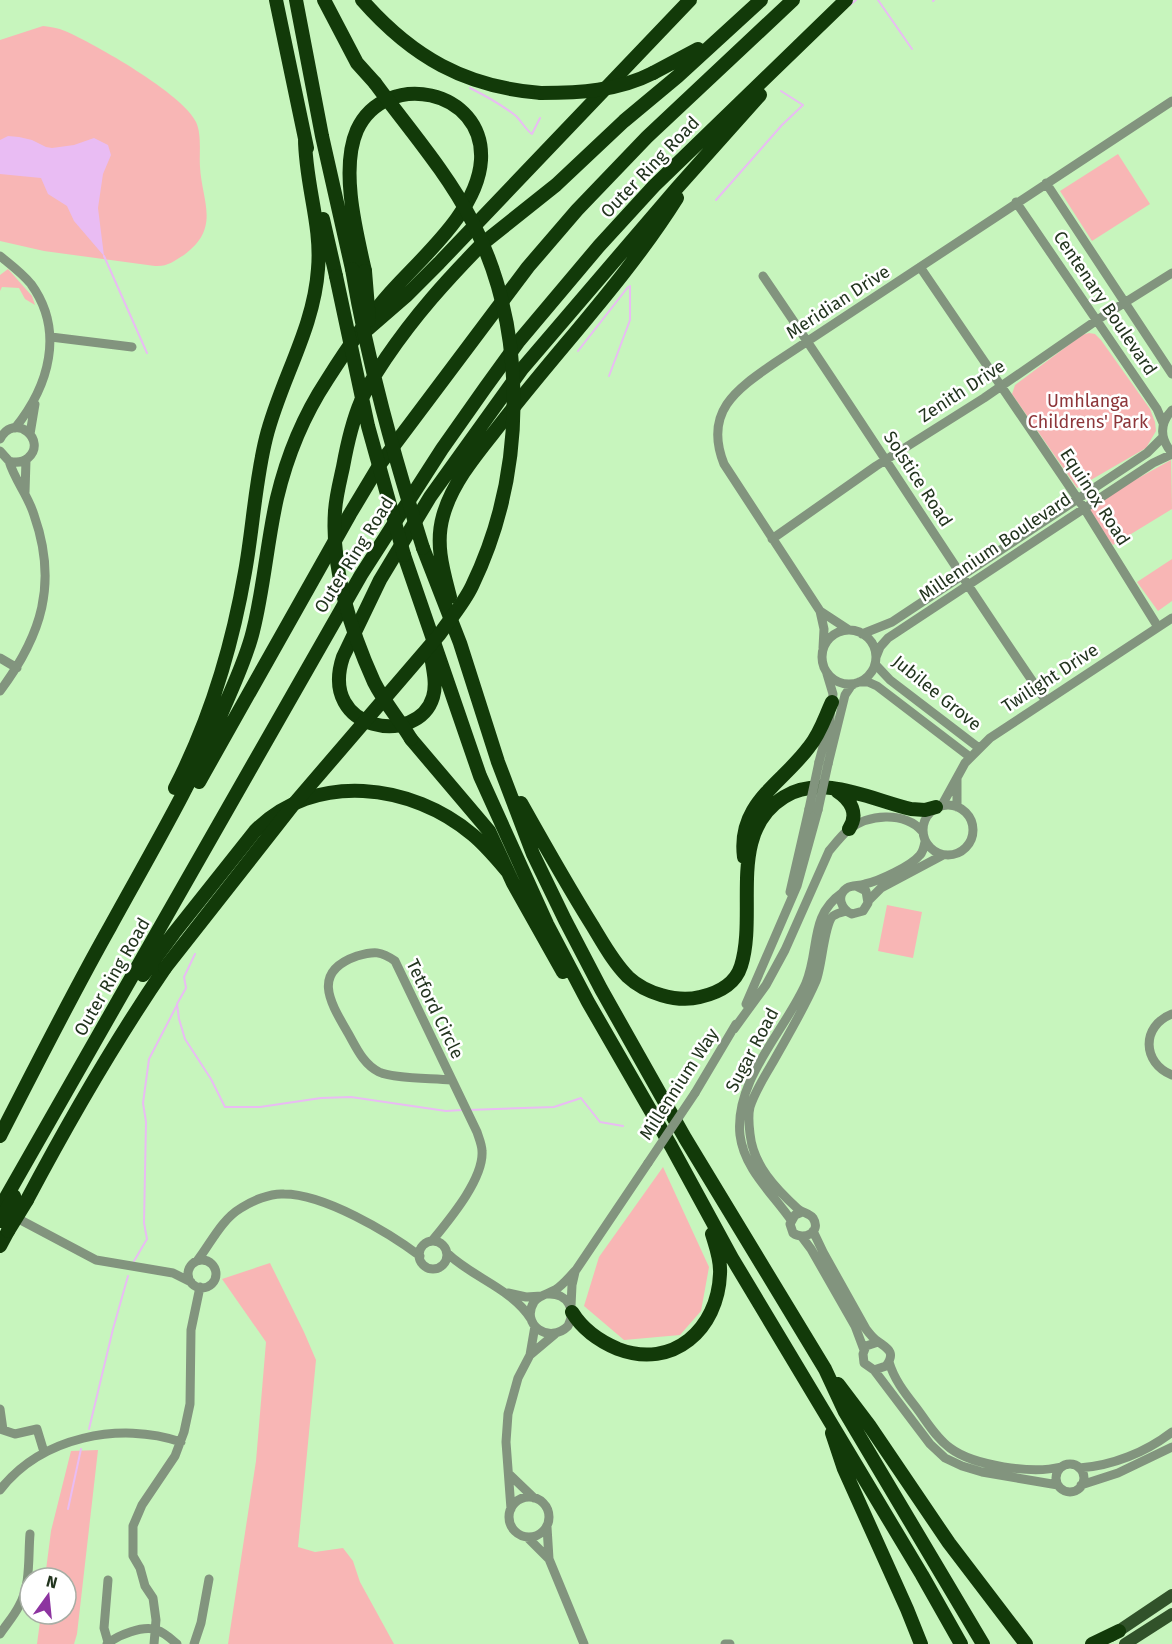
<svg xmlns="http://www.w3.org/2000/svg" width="1172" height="1644" font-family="'Fira Sans',sans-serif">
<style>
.green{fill:#f8b6b5}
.water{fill:#e9bcf3}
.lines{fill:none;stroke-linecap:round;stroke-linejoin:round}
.stream{stroke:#e9bcf3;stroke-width:2}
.minor{stroke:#82947e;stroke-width:9}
.major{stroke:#31522a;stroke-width:12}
.highway{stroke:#123a09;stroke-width:14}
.minor-bridge{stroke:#82947e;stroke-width:9}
.highway-bridge{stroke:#123a09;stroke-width:14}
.labels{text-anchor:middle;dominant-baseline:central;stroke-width:5;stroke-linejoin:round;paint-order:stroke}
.street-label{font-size:18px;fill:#22341e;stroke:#fff}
.park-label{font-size:18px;fill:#8d363a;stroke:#fff}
</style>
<rect width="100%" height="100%" fill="#c7f5bd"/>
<!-- green -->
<path class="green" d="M43,26C51,27 58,28 65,31C95,44 183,94 196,122C202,135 199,153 200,167C202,202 221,228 184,255C174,261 167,267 155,266L44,251L0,241V40Z
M1118,154L1150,204L1092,241L1060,191Z
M8,269L32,296L35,305L25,299L19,288L2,287L0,291V275Z
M1089,333L1095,334L1101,340L1150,409L1155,422L1156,431L1146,448L1077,488L1012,394L1015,385L1082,335Z
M1171,460L1172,509L1113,545L1084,508Z
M1172,559V601L1158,611L1137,582Z
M887,905L922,912L913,958L878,951Z
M663,1167L709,1267L701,1311L680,1335L624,1340L584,1306L599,1257Z
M270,1263L304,1332L316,1360L298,1547L315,1552L343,1548L353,1561L360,1582L394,1644H228L256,1461L266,1342L222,1279Z
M98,1450L77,1634L74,1644H37L41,1614H66V1578H45L51,1531L71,1451Z"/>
<!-- water -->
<path class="water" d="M8,136L19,137L32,140L46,147L52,148L74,145L94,138L108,145L111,155L103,174L98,208L104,256L74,221L67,206L48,194L41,178L0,174V140Z"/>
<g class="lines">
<!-- stream -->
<path class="stream" d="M878,0L912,49
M933,1L934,0
M850,5L856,0
M470,88C486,96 502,105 516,116C522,122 526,130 532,134L540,118
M716,200L782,125L803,105L781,91
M104,256L147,353
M578,351L628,287
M609,376L630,320V286
M195,954L184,977L186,988L177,1004L179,1019L185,1039L211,1079L225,1107H260L321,1098L351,1097L446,1111L462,1110
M468,1110L554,1107L581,1098L600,1122L623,1126
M134,1261L147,1239L144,1223L146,1122L143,1103L149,1059L177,1005
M89,1429L113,1329L128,1276
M68,1509L81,1449"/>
<!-- minor -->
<path class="minor" d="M1046,183L1172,374
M1016,202L1157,409L1163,423
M0,256C11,265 22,273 31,284C65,331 49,386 15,428
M920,267L1084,508L1158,627
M763,276C859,416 949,560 1046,701
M51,337L132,347
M1172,410C1159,424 1160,439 1172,453
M30,434L35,404
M0,439C15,411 48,441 28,458C22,463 16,463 9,461L0,451
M25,492L26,460
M772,539L876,466L984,398L1097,320L1172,273
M820,611L824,629L823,648
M849,630L820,611L724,464C703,411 737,389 776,362L1172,101
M822 657a27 27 0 1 1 54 0a27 27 0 1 1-54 0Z
M862,634L892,622L1147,453L1163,437
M876,657L880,647L888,638L1153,463L1172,454
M0,658L17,668
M875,664L890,680L979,748
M859,682H868L877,686L970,757
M0,691C42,635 58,583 34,515C28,495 15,481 9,461
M819,762L829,724L833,694L827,674
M828,764L845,695L851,686L856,683
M957,779V807
M923 830a25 25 0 1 1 50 0a25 25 0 1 1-50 0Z
M942,805L965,763L990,738L1172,618
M856,886L866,891L868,903L863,911L852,914C842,910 835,896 847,888C852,885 859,886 865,884C879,881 911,866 920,855C923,852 924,847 925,842
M790,892L809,809
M869,900L881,888L943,855
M746,1004L797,886L818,810
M1172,1014C1141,1026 1142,1063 1172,1075
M734,1029L766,985L785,950L829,851C835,844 841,836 848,830C868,814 904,811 922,831
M695,1093L736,1024
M802,1212L795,1215L790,1224L793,1233C804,1241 822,1232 813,1218C809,1213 803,1213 798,1209C776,1189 753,1165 750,1134C749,1126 748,1115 750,1107C755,1091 765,1076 773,1062C788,1035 804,1009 816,981C822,967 824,924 833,916C837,913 842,912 846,911
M13,1216L96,1260L173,1273L191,1282
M791,1220C773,1194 744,1169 740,1135C734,1080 785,1031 806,983C820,949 809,916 842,893
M813,1231L823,1252L866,1329C869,1333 872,1337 876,1340C886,1348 897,1351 886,1366L874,1370L864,1363L863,1354L866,1346L878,1342
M802,1237L811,1249L855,1326L864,1350
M432,1241C449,1220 484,1179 482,1151C482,1145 479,1138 477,1132L395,961C381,951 374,951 357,956C311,972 330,1002 348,1033C356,1047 363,1064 379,1072C394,1079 433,1078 451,1080
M419 1255a14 14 0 1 1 28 0a14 14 0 1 1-28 0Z
M447,1253C473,1278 511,1288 531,1319
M188 1274a14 14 0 1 1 28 0a14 14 0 1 1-28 0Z
M197,1261C211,1243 221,1220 241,1208C252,1201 270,1193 284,1194C324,1194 388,1232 420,1256
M508,1293L526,1297L542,1296
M548,1294C567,1293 577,1309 568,1326C549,1345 520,1324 534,1302C539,1295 548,1294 555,1290C563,1285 569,1277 576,1270L648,1163
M571,1306L572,1285L575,1272
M530,1355L555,1334
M889,1362C894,1379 904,1392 915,1406C926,1420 935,1437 950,1448C974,1466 1032,1474 1061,1467
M874,1370L930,1444L945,1458L962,1466L982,1472L1058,1485
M0,1409L3,1430
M0,1429L15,1434L37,1429L44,1452
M1056 1478a14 14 0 1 1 28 0a14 14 0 1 1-28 0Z
M1079,1468C1112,1466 1146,1452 1172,1432
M510,1475L534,1498
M1081,1485L1118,1473L1172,1447
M0,1490C41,1437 120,1421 181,1442
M509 1517a20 20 0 1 1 40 0a20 20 0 1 1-40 0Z
M511,1509L506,1442L508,1414L518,1378L530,1355L535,1326
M547,1527L549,1559L584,1644
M527,1537L549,1559
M108,1580L104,1628L108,1642
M0,1634C6,1625 14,1616 19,1606C31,1585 28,1557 30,1534
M107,1644C118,1635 143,1625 157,1630C165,1633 171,1639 177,1644
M154,1644L156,1620L153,1598L145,1586L140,1568L133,1556V1526L142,1505L175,1456L184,1432L190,1404L191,1330L200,1287
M194,1644L201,1623L209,1579
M725,1644H730"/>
<!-- major -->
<path class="major" d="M1111,1636L1172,1595
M1125,1644L1172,1614"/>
<!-- highway -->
<path class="highway" d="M276,0L307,148
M296,0L322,136L352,269
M324,0L357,63L375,83
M362,0C412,57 465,87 541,93
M653,73L698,49
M323,219L336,276
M482,244L556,185L624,121L678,76L761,0
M368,329L406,296L439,263L690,0
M423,548L460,643L498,762L533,854L565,920L601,989L685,1138L825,1369L845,1412L983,1644
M404,555L480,776L547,924L588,1002L671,1146L732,1258L922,1575L961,1644
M450,597C443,570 435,544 443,516C453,479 483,447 506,417C563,344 628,276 677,198
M431,656C433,669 437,684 433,697C418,747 318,732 343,657L380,580L430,497L522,369L677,188L760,95
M411,739L489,831L513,883L563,972
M199,782L350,514L380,464L528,267L577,210L647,137L793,0
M175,788C210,720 232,647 245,572C253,528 255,482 266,438C280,381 314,329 318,269C322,225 305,183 305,138
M837,791C851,800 859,814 849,829
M521,803C544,844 567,885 592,925C603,943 613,962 628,977C645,993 677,1003 700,997C718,993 735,985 741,966C758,912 726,833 784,797C822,773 872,800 911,809L925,810L936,807
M744,857C737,803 782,784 809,747C820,734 825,717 832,702
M143,975L174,933L255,831C314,771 412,783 473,835C486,846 496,858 507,871
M0,1136C36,1066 71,996 110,927C150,854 193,782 225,705C235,682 247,656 253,631C264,587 267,542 277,498C287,456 304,415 327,380C346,350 366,320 390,293C422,257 478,211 481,160C485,89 385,69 357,130C340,169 356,231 365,271
M27,1200C70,1119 113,1044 165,968
M1,1206L361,575L442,449L485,388L519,341L599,246L654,186L846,0
M0,1246L8,1231
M572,1312C583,1330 599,1341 618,1349C673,1370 718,1329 720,1274C721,1260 716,1247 712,1234
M838,1384L869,1425L949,1543L1026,1644
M832,1433L844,1469L907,1609L921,1644
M1092,1644L1119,1631"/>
<!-- minor-bridge -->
<path class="minor-bridge" d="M809,809L819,762
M818,810L828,764
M648,1163L695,1093"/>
<!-- highway-bridge -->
<path class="highway-bridge" d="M541,93C579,93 618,91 653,73
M352,269C368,364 394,456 423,548
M365,271L369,320
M336,276L368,426L404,555
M411,739C399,719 384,702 374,682C350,629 331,570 335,511C336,496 340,481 343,467C347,445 352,422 361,401C367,386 377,372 386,358C416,314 445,282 482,244
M165,968L293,805L439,635C450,619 464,603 472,586C526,474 529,332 472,221C446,171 408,128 375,83
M0,1221L14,1196
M8,1231L27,1200"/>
</g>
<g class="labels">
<!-- street labels -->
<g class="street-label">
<text transform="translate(650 167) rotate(-46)">Outer Ring Road</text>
<text transform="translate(838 302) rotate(-33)">Meridian Drive</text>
<text transform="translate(1105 303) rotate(56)">Centenary Boulevard</text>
<text transform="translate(962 391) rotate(-33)">Zenith Drive</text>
<text transform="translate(918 479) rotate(57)">Solstice Road</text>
<text transform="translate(1095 497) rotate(57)">Equinox Road</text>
<text transform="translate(995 547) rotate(-34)">Millennium Boulevard</text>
<text transform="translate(354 555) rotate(-58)">Outer Ring Road</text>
<text transform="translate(1050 678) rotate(-33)">Twilight Drive</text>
<text transform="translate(937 693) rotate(39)">Jubilee Grove</text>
<text transform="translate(112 977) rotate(-60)">Outer Ring Road</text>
<text transform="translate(435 1009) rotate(64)">Tetford Circle</text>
<text transform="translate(752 1050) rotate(-62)">Sugar Road</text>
<text transform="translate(679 1084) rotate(-57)">Millennium Way</text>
</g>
<!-- park labels -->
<g class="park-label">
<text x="1088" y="401">Umhlanga<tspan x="1088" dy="21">Childrens' Park</tspan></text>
</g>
</g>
<!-- north arrow -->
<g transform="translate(48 1596) rotate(15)"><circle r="28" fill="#ffffff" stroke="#a7aea5" stroke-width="1.5"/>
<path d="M0-4.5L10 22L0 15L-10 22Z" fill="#8d34a0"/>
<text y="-9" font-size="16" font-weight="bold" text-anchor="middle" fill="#22341e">N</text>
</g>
</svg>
